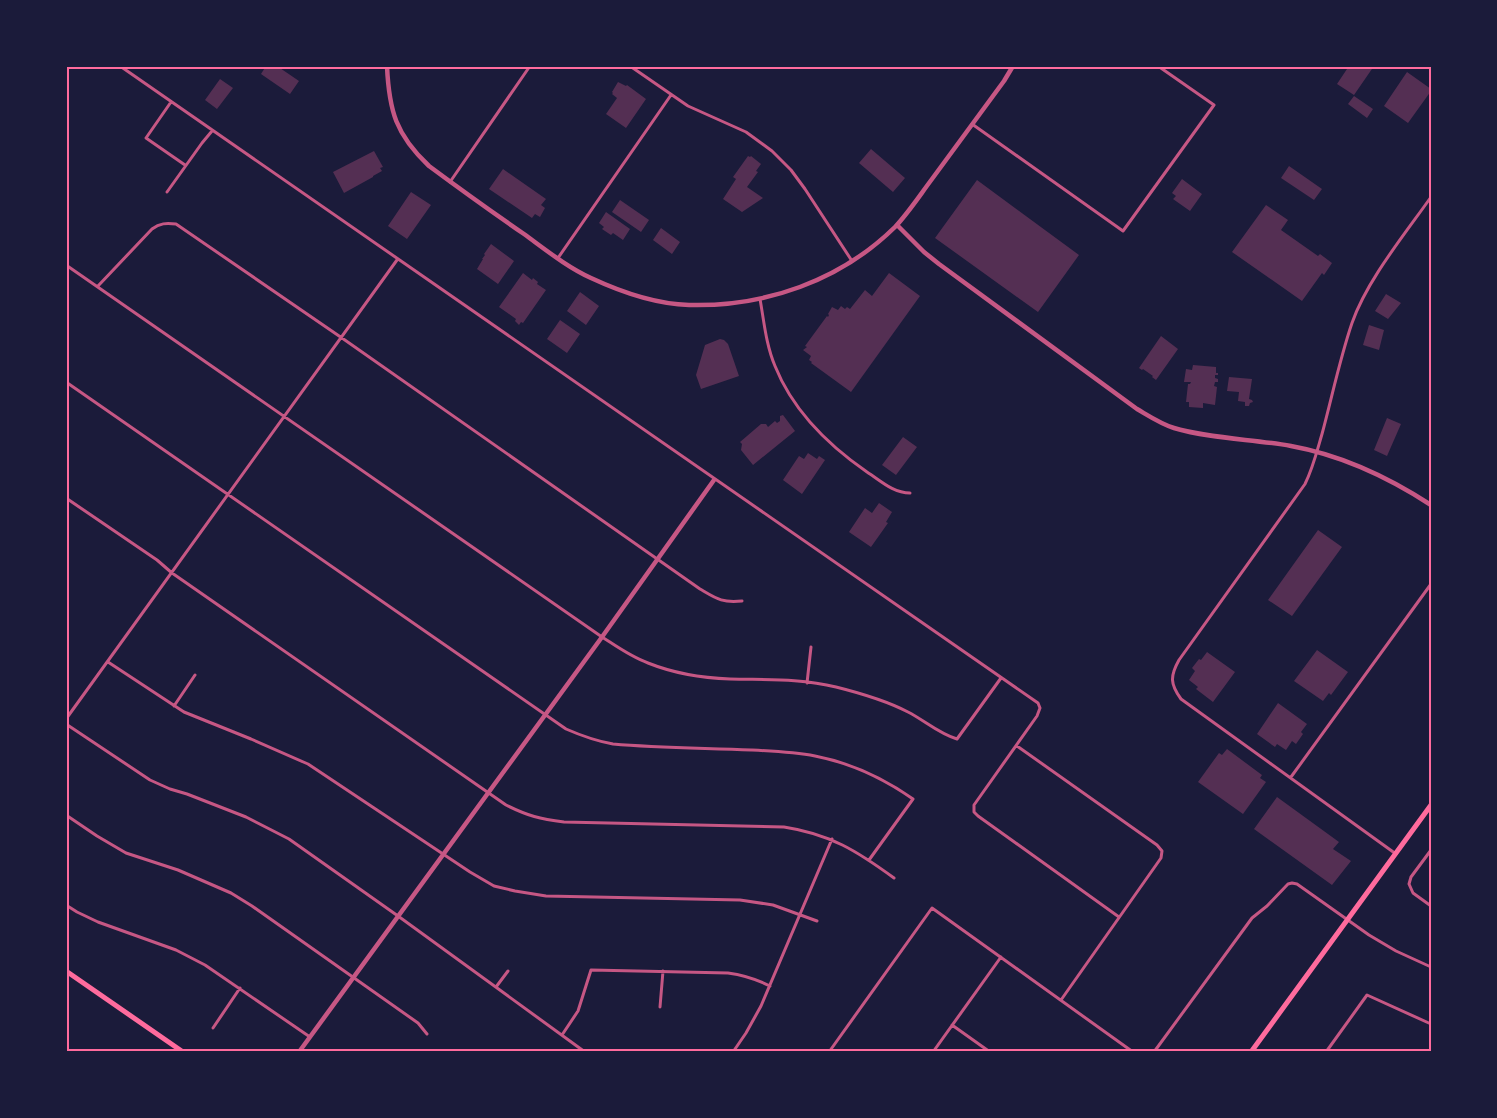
<svg xmlns="http://www.w3.org/2000/svg" width="1497" height="1118" font-family="'Titillium Web',sans-serif">
<style>
.building{fill:#542f53}
.lines{fill:none;stroke-linecap:round;stroke-linejoin:round}
.minor{stroke:#c65784;stroke-width:3}
.tertiary{stroke:#c65784;stroke-width:4.5}
.secondary{stroke:#ff6b9d;stroke-width:5}
.neatline{fill:none;stroke:#ff6b9d;stroke-width:2}
</style>
<rect width="100%" height="100%" fill="#1b1b3a"/>
<!-- building -->
<path class="building" d="M266,66H277L299,81L290,94L261,74Z
M1349,66H1374L1354,95L1337,84Z
M1407,72L1431,89V91L1408,123L1384,106Z
M220,79L233,88L217,109L205,100Z
M618,82L626,86L627,85L646,99L626,128L606,114L617,98L612,94L613,93L612,92Z
M1354,96L1373,109L1367,118L1348,104Z
M871,149L905,178L893,192L859,163Z
M374,151L383,167L380,168L382,171L373,176V177L344,193L333,172Z
M748,156L750,157L751,156L761,164L756,171L758,172L747,187L763,198L742,212L723,199L736,179L733,177Z
M1289,166L1322,189L1314,200L1281,178Z
M503,169L546,199L541,205L545,208L540,217L535,214L532,218L489,189Z
M1182,179L1202,194L1190,211L1173,199L1176,196L1172,193Z
M977,180L1079,255L1038,312L935,238Z
M411,192L431,205L407,239L388,226Z
M620,200L649,220L641,232L612,212Z
M1266,205L1288,220L1281,230L1318,256L1320,254L1332,263L1324,275L1322,273L1302,301L1232,252Z
M606,212L630,229L623,240L613,233L611,235L602,229L604,227L599,223Z
M661,228L680,242L672,254L653,240Z
M491,244L514,261L498,284L477,269L483,259H482L485,255L484,254Z
M523,273L532,280L533,278L538,282L537,284L546,290L523,323L521,322L519,325L515,321L516,319L499,307Z
M889,273L920,296L851,392L811,363L812,362L809,360L811,356L803,350L807,347L805,346L827,316L828,317L829,315L828,314L832,307L838,310L841,306L845,309L847,307L850,309L865,290L872,296Z
M580,292L599,306L586,325L567,311Z
M1386,294L1401,303L1388,319L1375,311Z
M560,320L580,334L567,353L547,339Z
M1369,325L1384,330L1379,350L1363,345Z
M1161,336L1178,349L1156,380L1152,377L1153,376L1143,369L1142,370L1139,368Z
M720,339L724,340L728,344L739,376L701,389L696,375L705,345Z
M1193,365L1216,367V373H1218V375H1215V378L1218,379V382H1215L1214,386L1217,387L1215,405L1203,403V408L1189,407V402H1186L1188,384H1190L1191,382H1184L1186,369L1192,370Z
M1229,377L1252,379L1249,399L1252,400L1253,402L1250,403L1249,406H1245V402L1238,401L1239,392L1227,391Z
M783,415L795,431L753,465L741,450L742,444L740,442L761,424H766L768,427L775,421L777,423L780,421V416Z
M1387,418L1401,424L1387,456L1374,450Z
M903,437L917,447L896,475L882,465Z
M808,453L817,459L819,456L825,460L802,494L783,480L799,456L804,459Z
M879,503L892,512L886,522L888,523L871,547L849,532L865,508L872,513Z
M1318,530L1342,547L1292,616L1268,600Z
M1317,650L1348,672L1331,695L1329,693L1323,701L1294,681Z
M1207,652L1235,672L1213,702L1196,689L1198,687L1189,680L1195,671L1192,668L1199,659L1201,660Z
M1278,703L1307,724L1301,732L1303,734L1296,744L1292,741L1286,750L1277,744L1275,747L1257,734Z
M1227,749L1262,775L1260,778L1266,782L1243,814L1198,782L1219,753L1222,755Z
M1277,797L1339,842L1333,849L1351,861L1332,885L1254,829Z"/>
<g class="lines">
<!-- minor -->
<path class="minor" d="M120,66L1038,703L1040,708L1037,716L974,805V812L978,816L1119,917
M630,66L688,106L746,132L772,151L791,170L805,189L852,261
M171,102L146,138L185,165
M972,124L1123,231L1214,105L1158,66
M450,182L530,66
M167,192L202,143L212,131
M558,258L671,95
M66,265L602,637C616,646 631,657 648,663C673,673 702,678 730,679C765,680 801,678 836,687C860,693 885,700 908,712C924,720 939,734 957,739L1001,678
M98,286L152,229C160,223 166,223 176,224L342,338L700,589C717,599 722,603 742,601
M760,299C764,321 766,345 775,366C793,411 828,445 867,472C881,481 893,493 910,493
M66,382L566,729C582,736 596,741 613,744C659,748 705,748 751,750C772,751 794,752 815,756C851,763 883,778 913,799L869,860
M66,498L157,560L172,573L506,805C528,816 540,819 564,822L784,827C830,834 857,851 894,878
M108,662L184,712L251,739L308,764L470,872L494,886L515,891L546,896L740,900L773,905L817,921
M807,683L811,647
M174,706L195,675
M66,719L397,260
M66,724L150,780L170,789L187,794L246,817L289,839L398,916L585,1052
M1017,746L1157,845L1162,851L1161,858L1061,1000
M1291,777L1431,584
M66,815L97,836L126,853L178,870L231,893L252,906L418,1023L427,1034
M1431,850L1411,877L1409,884L1413,893L1431,906
M1396,854L1181,699C1170,684 1170,676 1179,660L1305,484C1313,468 1317,451 1322,434C1332,397 1340,358 1352,323C1367,280 1405,234 1431,197
M66,905L77,912L98,922L176,950L205,965L310,1037
M496,987L508,971
M660,1007L663,971
M952,1025L990,1052
M213,1028L240,988
M562,1035L578,1011L591,970L728,973C743,975 756,979 770,986
M733,1052L746,1033L761,1006L832,839
M829,1052L932,908L1133,1052
M933,1052L1001,957
M1154,1052L1252,918L1267,906L1288,884L1292,883L1297,884L1369,935L1396,951L1431,967
M1326,1052L1367,995L1431,1024"/>
<!-- tertiary -->
<path class="tertiary" d="M387,66C389,111 396,135 429,166C460,189 492,212 524,234C546,250 567,267 591,278C621,292 655,304 689,305C765,307 840,281 895,227C909,212 920,195 932,179C956,146 980,114 1004,81L1013,66
M897,225L924,252L939,264L1137,409C1149,416 1161,424 1174,428C1212,439 1253,439 1291,446C1341,455 1388,477 1431,505
M299,1052L602,637L714,480"/>
<!-- secondary -->
<path class="secondary" d="M66,971L183,1052
M1251,1052L1431,805"/>
</g>
<!-- border -->
<rect width="1497" height="1118" fill="none" stroke="#1b1b3a" stroke-width="135"/>
<rect x="68" y="68" width="1362" height="982" class="neatline"/>
</svg>
